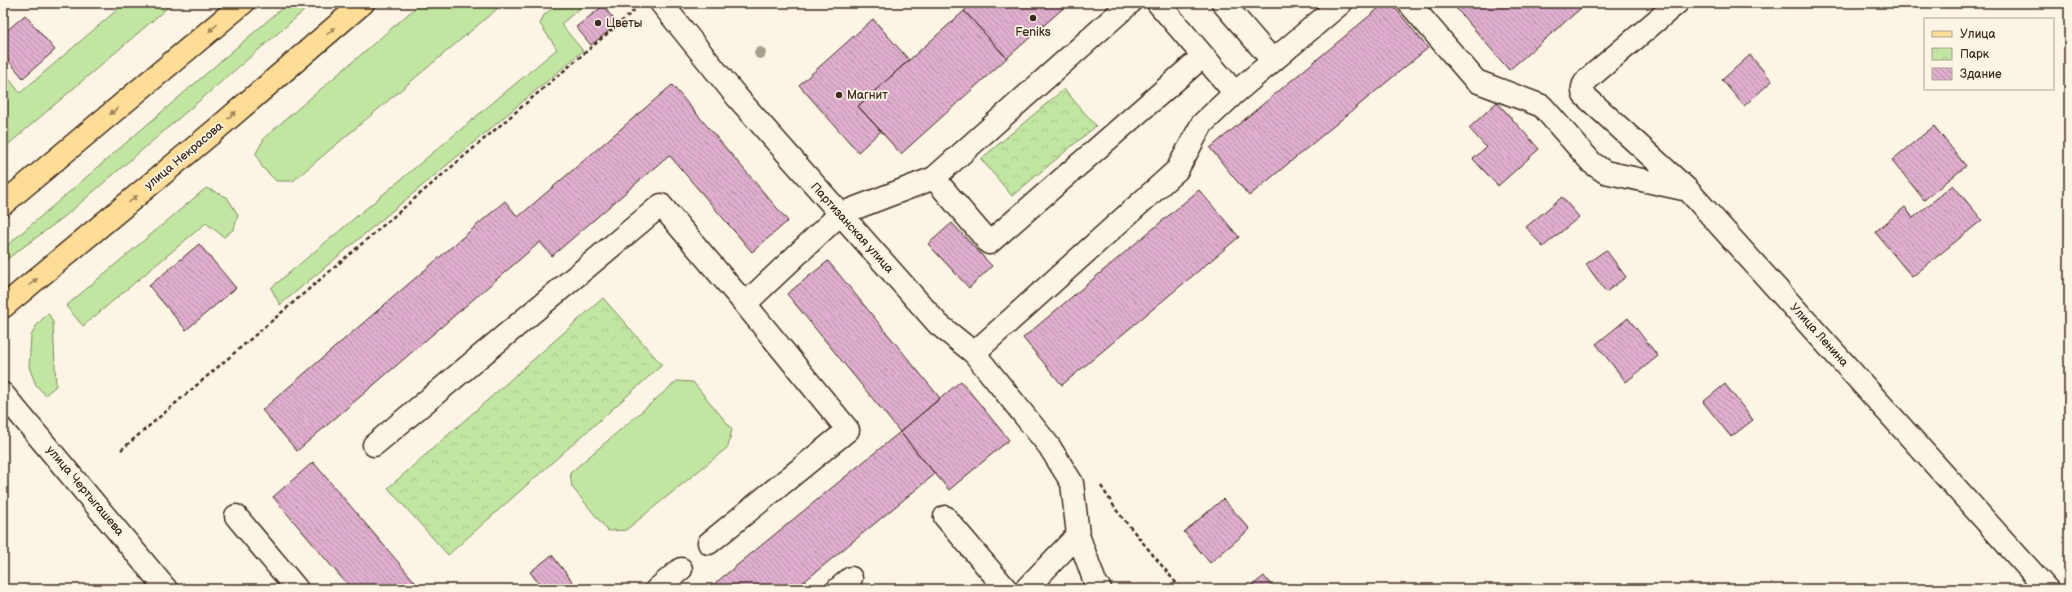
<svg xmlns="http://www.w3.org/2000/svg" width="2072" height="592" font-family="'Balsamiq Sans',sans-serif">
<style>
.grass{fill:#c0e6a1;stroke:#7e8860}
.park{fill:url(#park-crowns);stroke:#7e8860}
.building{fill:url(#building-back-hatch);stroke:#3b2a1e}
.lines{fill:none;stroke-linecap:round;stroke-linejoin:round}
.minor-casing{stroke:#3b2a1e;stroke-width:25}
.major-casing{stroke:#3b2a1e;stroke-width:25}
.path{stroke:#3b2a1e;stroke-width:2.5;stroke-dasharray:4 3;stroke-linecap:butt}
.minor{stroke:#fcf5e5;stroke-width:22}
.major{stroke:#fedd96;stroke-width:22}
.tree{fill:#a49f8a}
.oneway{fill:#9c845a}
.poi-dot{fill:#3b2a1e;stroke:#fcf5e5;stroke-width:1.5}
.labels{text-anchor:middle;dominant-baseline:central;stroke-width:3.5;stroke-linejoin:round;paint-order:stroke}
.poi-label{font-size:12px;fill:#3b2a1e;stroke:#fcf5e5;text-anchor:start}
.street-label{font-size:12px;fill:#3b2a1e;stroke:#fcf5e5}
</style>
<defs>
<pattern id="park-crowns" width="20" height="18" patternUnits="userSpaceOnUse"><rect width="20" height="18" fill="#c0e6a1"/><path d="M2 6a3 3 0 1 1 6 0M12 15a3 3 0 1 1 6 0" fill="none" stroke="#a6c58a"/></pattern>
<pattern id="building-back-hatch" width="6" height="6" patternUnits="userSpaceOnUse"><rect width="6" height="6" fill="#e0afcf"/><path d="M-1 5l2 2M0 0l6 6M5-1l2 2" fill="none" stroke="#b78fa7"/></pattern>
</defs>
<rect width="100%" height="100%" fill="#fcf5e5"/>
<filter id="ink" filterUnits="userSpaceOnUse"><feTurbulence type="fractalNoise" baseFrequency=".025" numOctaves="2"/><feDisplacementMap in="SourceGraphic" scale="8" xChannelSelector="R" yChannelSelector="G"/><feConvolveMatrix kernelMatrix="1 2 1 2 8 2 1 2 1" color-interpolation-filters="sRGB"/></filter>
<g filter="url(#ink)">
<!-- grass -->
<path class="grass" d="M125,3H173L3,149V71L20,93Z
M288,3H313L64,217L3,262V249Z
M421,3H504L293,181H276L262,167L256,153L265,137Z
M559,3H586L561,24L583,51L280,305L271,288L557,49L540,24L544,15Z
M206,188L227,197L238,215L234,229L224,237L206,223L83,326L66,306Z
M48,313L53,322L56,386L45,395L36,385L29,367L31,336L36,326Z
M677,381L693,382L732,429L728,447L626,530L608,531L572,487L570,473Z"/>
<!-- park -->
<path class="park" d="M1064,89L1096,126L1012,196L981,159Z
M603,298L662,365L448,555L388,488Z"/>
<!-- building -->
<path class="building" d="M972,3H1069L1007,58L964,11Z
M1385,3H1391L1428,48L1249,196L1210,148Z
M1462,3H1587L1509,70L1456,8Z
M603,6L618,24L591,45L576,27Z
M964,11L1007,58L901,154L858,106Z
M25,15L55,50L23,78L3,54V34Z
M873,19L909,60L858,106L881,131L858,152L799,85Z
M1750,55L1772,81L1744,106L1722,80Z
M672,85L788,221L752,252L669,155L552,256L540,242L297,451L262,410L505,201L518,217Z
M1497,102L1539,149L1498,186L1473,159L1486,147L1469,128Z
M1934,126L1966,166L1924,200L1892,160Z
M1953,185L1982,220L1912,277L1875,232L1905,207L1913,218Z
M1199,190L1239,237L1062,385L1023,338Z
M1562,197L1579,217L1543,247L1526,227Z
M952,223L992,266L969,288L928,244Z
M199,244L236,288L186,330L149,286Z
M1606,250L1626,277L1606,292L1586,264Z
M828,261L940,398L900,432L935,474L795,589H708L900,432L787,294Z
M1628,318L1658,356L1626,382L1596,344Z
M961,381L1009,440L949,490L900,432Z
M1725,384L1753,420L1731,437L1703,402Z
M313,462L421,589H351L273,497Z
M1223,499L1250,529L1210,563L1184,532Z
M552,555L578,589H543L530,572Z
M1264,576L1274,589H1248Z"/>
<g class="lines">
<!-- minor casing -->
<g class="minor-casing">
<path id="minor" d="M661,3L737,97L938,324L974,353L1049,446L1072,483L1078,535L1026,589
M1158,3L1235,93
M1223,3L1273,61
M1409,3L1476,81L1542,106L1592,163L1605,172L1688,190
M1677,3L1588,79C1583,84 1581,88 1584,95L1688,190L2047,589
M934,178L989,243L1202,57
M974,353L1177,170L1202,124L1235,93L1341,3
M3,394L166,589
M374,445L661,205L745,304
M236,516L297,589
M945,517L1006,589
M1078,535L1095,582L1100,589
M709,543L848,430L745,304L840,214L934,178L1130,3
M657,589L681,569
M838,589L851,578"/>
</g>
<!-- major casing -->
<g class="major-casing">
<path id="major" d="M3,204L243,3
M3,307L212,133L363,3"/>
</g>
<!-- path -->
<path class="path" d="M121,450L636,9
M1101,486L1117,511L1181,589"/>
<!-- minor -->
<use href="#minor" class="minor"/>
<!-- major -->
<use href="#major" class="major"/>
</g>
<!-- trees -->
<circle class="tree" cx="760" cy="53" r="6"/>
<!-- one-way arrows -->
<defs><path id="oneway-solid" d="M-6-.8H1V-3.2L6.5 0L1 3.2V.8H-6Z"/></defs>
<g class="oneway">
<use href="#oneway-solid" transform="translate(213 28) rotate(140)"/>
<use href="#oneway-solid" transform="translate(331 31) rotate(-41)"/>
<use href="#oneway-solid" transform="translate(114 111) rotate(140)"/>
<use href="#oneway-solid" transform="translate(232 115) rotate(-41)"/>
<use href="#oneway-solid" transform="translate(133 199) rotate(-40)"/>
<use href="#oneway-solid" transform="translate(33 282) rotate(-40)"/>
</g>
</g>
<!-- markers -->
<g class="poi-dot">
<circle cx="1033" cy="18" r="4"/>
<circle cx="598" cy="23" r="4"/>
<circle cx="839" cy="95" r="4"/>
</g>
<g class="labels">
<!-- poi labels -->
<g class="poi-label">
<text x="606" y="23">Цветы</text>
<text x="1033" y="32" text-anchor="middle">Feniks</text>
<text x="847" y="95">Магнит</text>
</g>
<!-- street labels -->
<g class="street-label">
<text transform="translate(184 156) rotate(-40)">улица Некрасова</text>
<text transform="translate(852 228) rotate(48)">Партизанская улица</text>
<text transform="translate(1819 335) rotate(48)">Улица Ленина</text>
<text transform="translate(85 491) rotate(50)">улица Чертыгашева</text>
</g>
</g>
<!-- margin -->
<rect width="2072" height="592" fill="none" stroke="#fcf5e5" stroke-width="16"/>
<rect x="8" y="8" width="2056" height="576" fill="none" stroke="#3b2a1e" stroke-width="1.5" filter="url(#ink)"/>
<!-- legend -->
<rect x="1924" y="18" width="130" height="72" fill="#fcf5e5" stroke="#afa495"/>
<rect x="1932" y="31" width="20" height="6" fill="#fedd96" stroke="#afa495"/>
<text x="1960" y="38" font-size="12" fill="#3b2a1e">Улица</text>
<rect x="1932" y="48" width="20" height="12" fill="url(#park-crowns)" stroke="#afa495"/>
<text x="1960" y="58" font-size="12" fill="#3b2a1e">Парк</text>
<rect x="1932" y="68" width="20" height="12" fill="url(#building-back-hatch)" stroke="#afa495"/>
<text x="1960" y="78" font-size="12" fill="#3b2a1e">Здание</text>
</svg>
